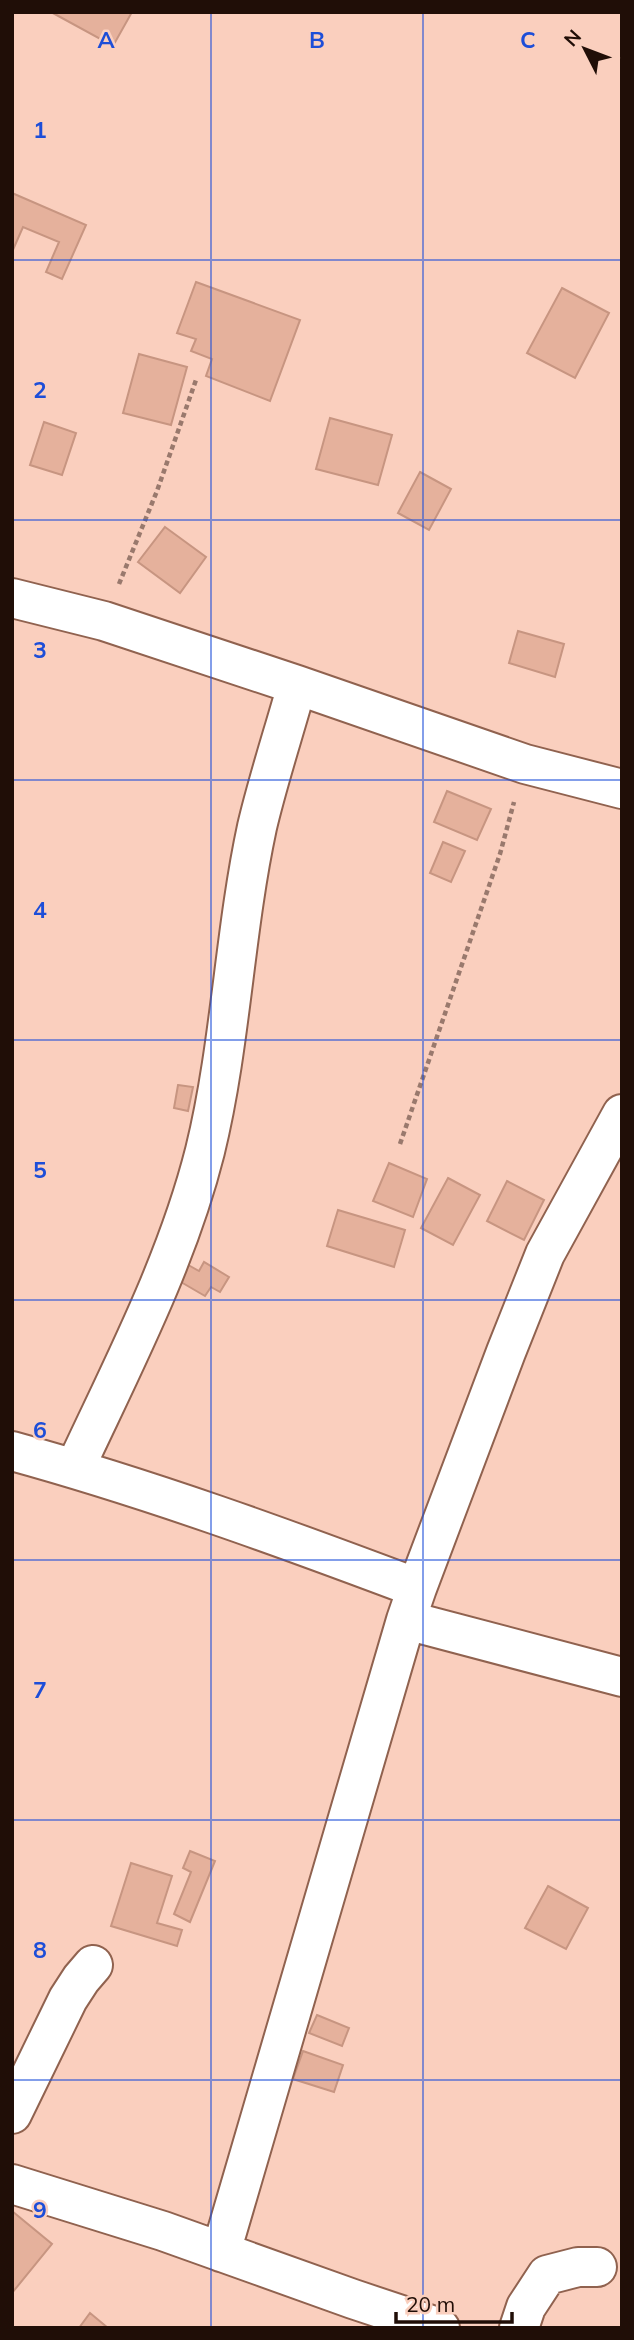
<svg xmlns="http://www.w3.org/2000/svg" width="634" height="2340" font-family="Mulish,sans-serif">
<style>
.building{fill:#e5b19c;stroke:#c79581;stroke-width:2}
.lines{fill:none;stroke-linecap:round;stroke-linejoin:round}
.minor-casing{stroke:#90624f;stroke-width:42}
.path{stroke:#99796d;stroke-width:4.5;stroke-dasharray:5 3.5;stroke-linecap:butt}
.minor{stroke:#fff;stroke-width:38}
.grid{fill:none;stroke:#1d4ed8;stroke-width:2;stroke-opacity:0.55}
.grid-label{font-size:23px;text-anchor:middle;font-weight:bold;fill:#1d4ed8;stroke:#facfbe;stroke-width:5;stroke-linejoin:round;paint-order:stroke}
</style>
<rect width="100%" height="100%" fill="#facfbe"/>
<!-- building -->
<path class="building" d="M51,12H132L113,46Z
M12,193L86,225L62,279L46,272L59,242L23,227L12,252Z
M196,282L300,320L270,401L206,376L212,359L191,351L196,339L177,333Z
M562,288L609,313L575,378L527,353Z
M139,354L187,367L171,425L123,413Z
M330,418L392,435L378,485L316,469Z
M44,422L76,433L62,475L30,465Z
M420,472L451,489L429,530L398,513Z
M165,527L206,557L180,593L138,562Z
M518,631L564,644L555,677L509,663Z
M447,791L491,809L477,840L434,822Z
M443,842L465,851L451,882L430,873Z
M178,1085L193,1087L188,1111L174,1108Z
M389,1163L427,1179L413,1217L373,1201Z
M448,1178L480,1195L453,1245L421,1228Z
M507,1181L544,1200L524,1240L487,1221Z
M338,1210L405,1230L394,1267L327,1246Z
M183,1262L199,1271L204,1262L229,1277L220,1292L211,1287L205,1296L174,1278Z
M190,1851L215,1861L190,1922L174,1914L191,1872L183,1868Z
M131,1863L172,1876L157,1923L182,1930L177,1946L111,1926Z
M548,1886L588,1908L566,1949L525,1928Z
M317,2015L349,2028L342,2046L309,2033Z
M303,2051L343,2065L334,2092L293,2079Z
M12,2211L52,2244L12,2293Z
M90,2313L108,2328H79Z"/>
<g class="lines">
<!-- minor casing -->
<g class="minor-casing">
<path id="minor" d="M12,598L104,621L297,685L525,764L622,789
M12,1451C150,1489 284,1538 417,1588
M75,1468C123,1365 177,1262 205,1151C231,1045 234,934 257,827C268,780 284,732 297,685
M406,1620L622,1677
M12,2114L68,1999L81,1979L93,1965
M12,2184L163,2231L353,2299L440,2328
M221,2252L406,1620L417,1588L506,1352L545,1254L622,1114
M519,2328L526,2307L547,2275L578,2267H597"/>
</g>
<!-- path -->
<path class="path" d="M119,584L157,491L196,380
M400,1144L500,854L514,802"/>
<!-- minor -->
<use href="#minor" class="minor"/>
</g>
<!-- grid -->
<path class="grid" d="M211,12V2328M423,12V2328M12,260H622M12,520H622M12,780H622M12,1040H622M12,1300H622M12,1560H622M12,1820H622M12,2080H622"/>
<g class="grid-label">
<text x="106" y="48">A</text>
<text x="317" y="48">B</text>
<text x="528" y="48">C</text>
<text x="40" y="138">1</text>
<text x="40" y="398">2</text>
<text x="40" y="658">3</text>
<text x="40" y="918">4</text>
<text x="40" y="1178">5</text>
<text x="40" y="1438">6</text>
<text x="40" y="1698">7</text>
<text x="40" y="1958">8</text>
<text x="40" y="2218">9</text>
</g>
<!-- border -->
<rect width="634" height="2340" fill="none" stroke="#200e07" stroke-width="28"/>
<!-- north arrow -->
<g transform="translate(585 49) rotate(312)" stroke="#facfbe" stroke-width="5" paint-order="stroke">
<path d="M0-5L12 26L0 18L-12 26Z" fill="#200e07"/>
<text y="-10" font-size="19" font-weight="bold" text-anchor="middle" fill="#200e07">N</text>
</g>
<!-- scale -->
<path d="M396 2312v10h116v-10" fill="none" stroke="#200e07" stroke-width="3.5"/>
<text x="406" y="2312" font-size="21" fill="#200e07" stroke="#facfbe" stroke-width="5" paint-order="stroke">20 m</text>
</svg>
